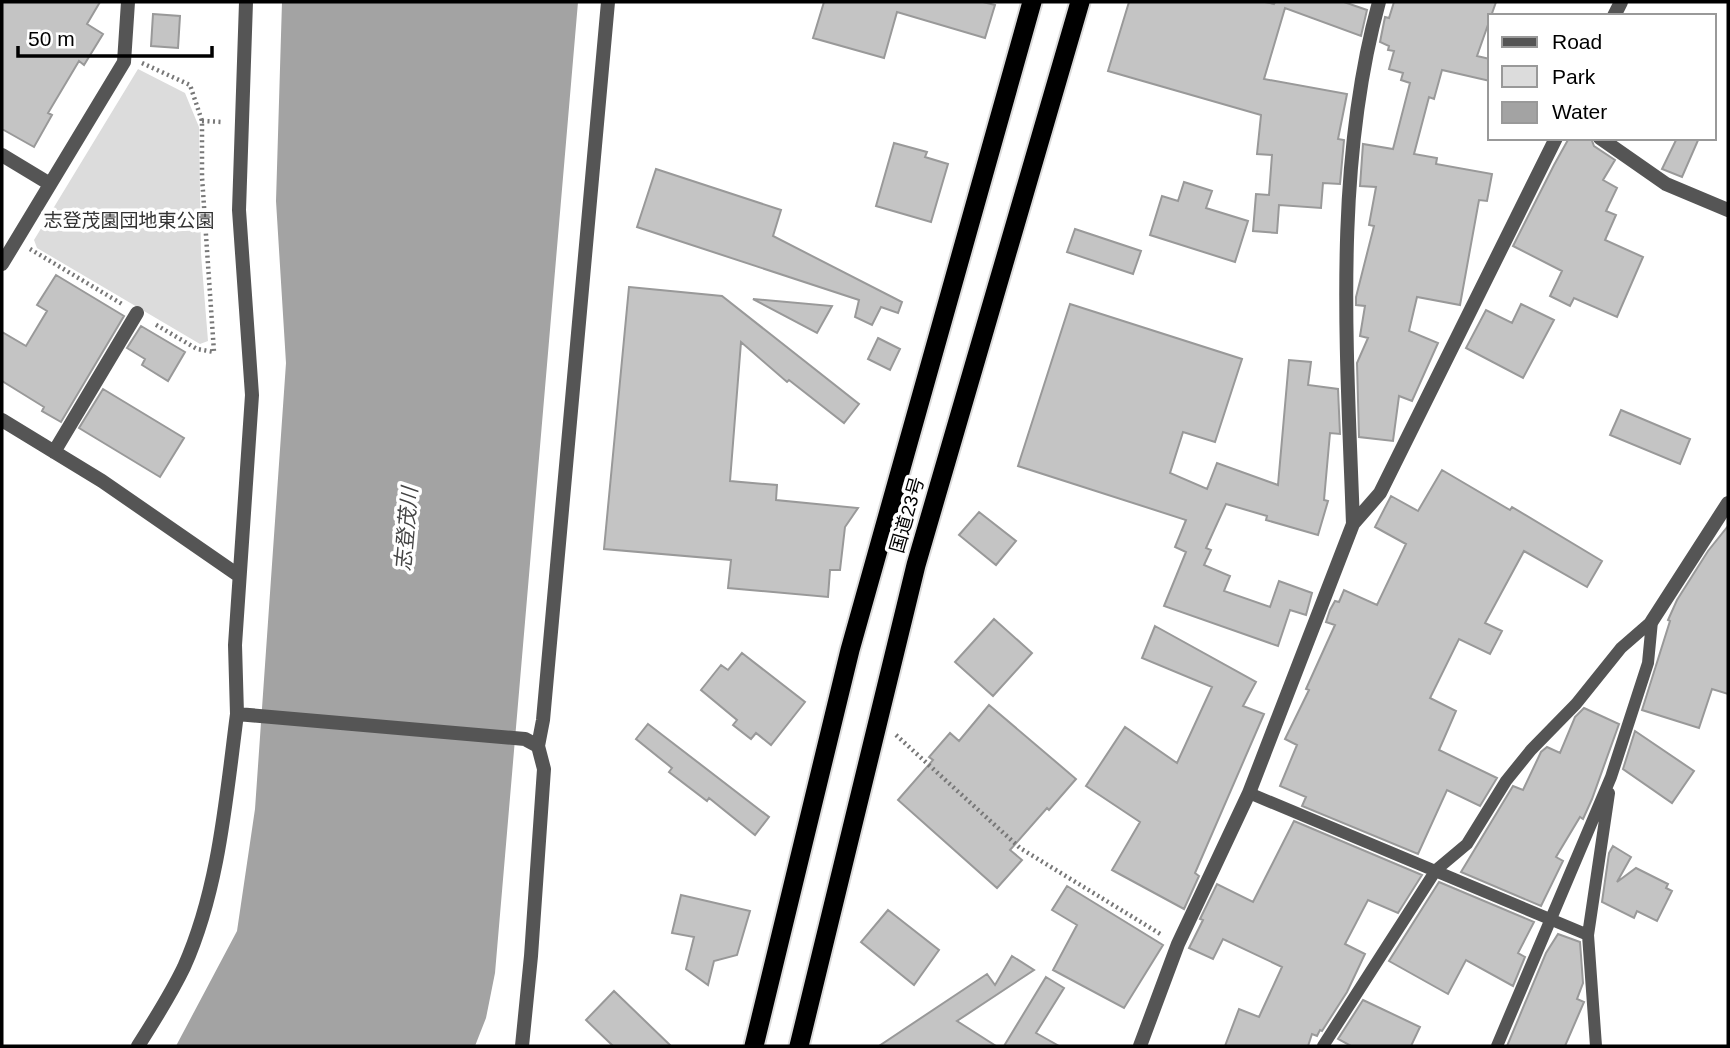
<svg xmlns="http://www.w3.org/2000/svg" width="1730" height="1048" font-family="Arial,'Noto Sans JP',sans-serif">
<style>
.green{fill:#dcdcdc}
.water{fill:#a3a3a3}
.building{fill:#c4c4c4;stroke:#999;stroke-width:2}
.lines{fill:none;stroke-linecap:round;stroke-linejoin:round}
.trunk-casing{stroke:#dbdbdb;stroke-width:23}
.path{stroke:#777;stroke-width:4.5;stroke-dasharray:2 3.5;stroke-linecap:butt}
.service{stroke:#555;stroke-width:12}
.minor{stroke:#555;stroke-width:14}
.trunk{stroke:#000;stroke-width:19}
.labels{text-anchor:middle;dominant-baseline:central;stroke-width:7;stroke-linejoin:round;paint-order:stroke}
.park-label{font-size:19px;fill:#333;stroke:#fff}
.street-label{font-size:19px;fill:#000;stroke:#fff}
.water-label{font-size:21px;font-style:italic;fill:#444;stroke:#fff}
</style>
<rect width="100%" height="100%" fill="#fff"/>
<!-- green -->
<path class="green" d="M138,69L185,93L199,127L201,254L208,341L200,344L37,248L34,240Z"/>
<!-- water -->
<path class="water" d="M282,2H578L495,973L486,1018L475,1046H176L237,931L255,809L286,363L276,201Z"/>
<!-- building -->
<path class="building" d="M2,2H100L87,24L103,34L84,65L79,61L48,113L52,115L34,147L2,129Z
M824,2H983L995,5L985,38L897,12L884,58L813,38Z
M1129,2H1265L1274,4L1275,2H1344L1367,10L1361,36L1285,8L1264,79L1347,94L1338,139L1344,140L1340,184L1323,183L1321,208L1279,205L1277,233L1253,231L1256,194L1269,195L1272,155L1257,154L1261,115L1108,71Z
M1394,2H1496L1477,56L1490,59V81L1442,70L1434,99L1429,97L1414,154L1437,158L1436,164L1492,174L1487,201L1479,200L1460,305L1417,297L1409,331L1438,343L1412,401L1399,396L1393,441L1359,437L1357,363L1368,338L1360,336L1365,306L1356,305V297L1374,226L1369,225L1376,187L1360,186L1363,144L1393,149L1410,83L1401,80L1403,73L1389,69L1394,51L1388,50L1389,46L1380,42L1385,17L1389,18Z
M153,14L180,16L178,48L151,46Z
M1569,138H1591L1594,146L1615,160L1603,180L1617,188L1606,211L1616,215L1605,240L1643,257L1617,317L1574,298L1570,306L1550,296L1562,271L1513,246L1554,165Z
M1677,138H1699L1682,177L1662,169Z
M894,143L927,152L925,157L948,164L931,222L876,206Z
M656,169L781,210L773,236L902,302L898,313L881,307L872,325L855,317L859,300L637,227Z
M1184,182L1212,191L1206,208L1248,221L1235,262L1150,235L1162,196L1178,201Z
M1075,229L1141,251L1133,274L1067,252Z
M56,275L124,316L61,422L42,411L44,407L2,381V332L26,346L47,311L37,305Z
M629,287L722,296L859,404L844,423L789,380L787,382L741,342L730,481L777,485L776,500L858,508L845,527L840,570H830L828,597L728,588L731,560L604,549Z
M753,299L832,306L817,333Z
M1070,304L1242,359L1215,442L1183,432L1170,473L1207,489L1217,463L1278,485L1289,360L1311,362L1308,385L1338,389L1340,434L1330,433L1324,500L1328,501L1318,535L1266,520L1267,516L1226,504L1206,548L1211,550L1204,565L1230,576L1224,591L1270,607L1279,581L1312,593L1306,615L1290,610L1278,646L1164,606L1186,552L1175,547L1186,520L1018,466Z
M1521,304L1554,320L1523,378L1466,348L1486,310L1512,323Z
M141,326L185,352L168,381L142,365L145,359L127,348Z
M878,338L900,349L890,370L868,359Z
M103,389L184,438L160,477L79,428Z
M1621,410L1690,439L1680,464L1610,435Z
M1442,470L1510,510L1512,507L1602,561L1587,587L1524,551L1485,623L1502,631L1490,654L1459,639L1430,698L1456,711L1439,750L1497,778L1480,806L1447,790L1418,854L1302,806L1306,797L1280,786L1297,745L1285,739L1309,690L1306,689L1335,625L1326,622L1330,610L1335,601L1339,602L1344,590L1377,605L1406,544L1375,527L1391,496L1418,511Z
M979,512L1016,541L996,565L959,535Z
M1728,526V694L1712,689L1699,728L1642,710L1670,621L1668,620L1677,600L1708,551Z
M994,619L1032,653L993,696L955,662Z
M1155,626L1256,682L1243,706L1264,714L1195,873L1199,876L1184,909L1112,870L1140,822L1086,786L1125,727L1177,763L1212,687L1142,658Z
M742,653L805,702L771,745L756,733L751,739L733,725L737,720L701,690L721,665L728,670Z
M989,705L1076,779L1049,810L1047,808L1010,850L1022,860L997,888L898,800L933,760L929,757L950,733L959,741Z
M1584,708L1619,724L1592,799L1583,819L1580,817L1556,857L1563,861L1541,906L1461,872L1513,786L1523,790L1541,752L1547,747L1560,753L1575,717Z
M648,724L769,817L755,835L709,798L707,801L669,772L672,768L636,739Z
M1635,731L1694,771L1672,803L1623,769Z
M1294,821L1422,875L1398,913L1368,900L1345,944L1365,954L1347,992L1322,1031L1320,1030L1317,1036L1312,1034L1308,1046H1225L1239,1009L1259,1017L1282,967L1223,939L1213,959L1189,948L1203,920L1200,919L1217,884L1253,902Z
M1613,846L1631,857L1617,882L1636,868L1668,884L1666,888L1672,891L1657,921L1637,911L1634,918L1602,902L1609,853Z
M1439,882L1534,922L1518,953L1525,957L1513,986L1466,960L1448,994L1389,961Z
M1067,886L1163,945L1124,1008L1053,970L1077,925L1052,910Z
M681,895L750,911L737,955L714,961L708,985L686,969L694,937L672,933Z
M888,910L939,950L914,985L861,942Z
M1558,934L1580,942L1583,983L1577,999L1584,1002L1565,1046H1507L1546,953Z
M1012,956L1034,970L957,1021L996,1046H879L987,974L995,985Z
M1046,977L1064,988L1036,1033L1059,1046H1004Z
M614,991L671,1046H613L586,1020Z
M1363,1000L1420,1027L1411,1046H1351L1338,1039Z"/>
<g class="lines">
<!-- trunk casing -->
<g class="trunk-casing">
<path id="trunk" d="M754,1046L850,650L1032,2
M799,1046L916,565L1080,2"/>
</g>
<!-- path -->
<path class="path" d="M142,63L190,85L202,121V177L214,352L197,349L153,323
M202,121L223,122
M30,249L122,304
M896,735L1020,848L1162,935"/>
<!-- service -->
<path class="service" d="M1249,793L1588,935
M1323,1046L1436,870L1467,844L1506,781L1531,750L1576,704L1621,648L1652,621
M1497,1046L1611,777L1648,663L1652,621
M1596,1046L1588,935L1609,793"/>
<!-- minor -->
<path class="minor" d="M246,2L239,210L252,395L235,645L237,714L525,739L538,746L544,769L531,956L522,1046
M1614,16L1621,2
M1600,138L1666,184L1728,210
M2,155L50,184
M2,264L124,62L128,2
M2,420L102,481L238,575
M54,452L137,313
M1353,524C1347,353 1333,169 1379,2
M1652,621L1728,503
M538,746L543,720L608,2
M138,1046C154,1021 171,994 184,967C219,889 226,798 237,714
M1140,1046L1178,944L1249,793L1353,524L1380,493L1556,138"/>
<!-- trunk -->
<use href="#trunk" class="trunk"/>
</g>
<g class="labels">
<!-- park labels -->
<g class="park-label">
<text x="129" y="220">志登茂園団地東公園</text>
</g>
<!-- street labels -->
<g class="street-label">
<text transform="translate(907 515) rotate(-74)">国道23号</text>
</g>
<!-- water labels -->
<g class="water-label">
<text transform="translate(406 529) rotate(-85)">志登茂川</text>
</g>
</g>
<!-- border -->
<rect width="1730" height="1048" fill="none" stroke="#000000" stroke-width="7"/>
<!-- legend -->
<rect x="1488" y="14" width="228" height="126" fill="#ffffff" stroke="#999999" stroke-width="2"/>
<rect x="1502" y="37" width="35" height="10" fill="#555555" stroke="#999999" stroke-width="2"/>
<text x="1552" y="49" font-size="21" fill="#000000">Road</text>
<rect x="1502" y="66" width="35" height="21" fill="#dcdcdc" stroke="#999999" stroke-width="2"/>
<text x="1552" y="84" font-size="21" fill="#000000">Park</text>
<rect x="1502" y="102" width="35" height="21" fill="#a3a3a3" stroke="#999999" stroke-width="2"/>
<text x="1552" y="119" font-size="21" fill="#000000">Water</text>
<!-- scale -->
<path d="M18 46v10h194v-10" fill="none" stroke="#000000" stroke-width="3.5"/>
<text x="28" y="46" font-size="21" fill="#000000" stroke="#ffffff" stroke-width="5" paint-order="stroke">50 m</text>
</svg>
